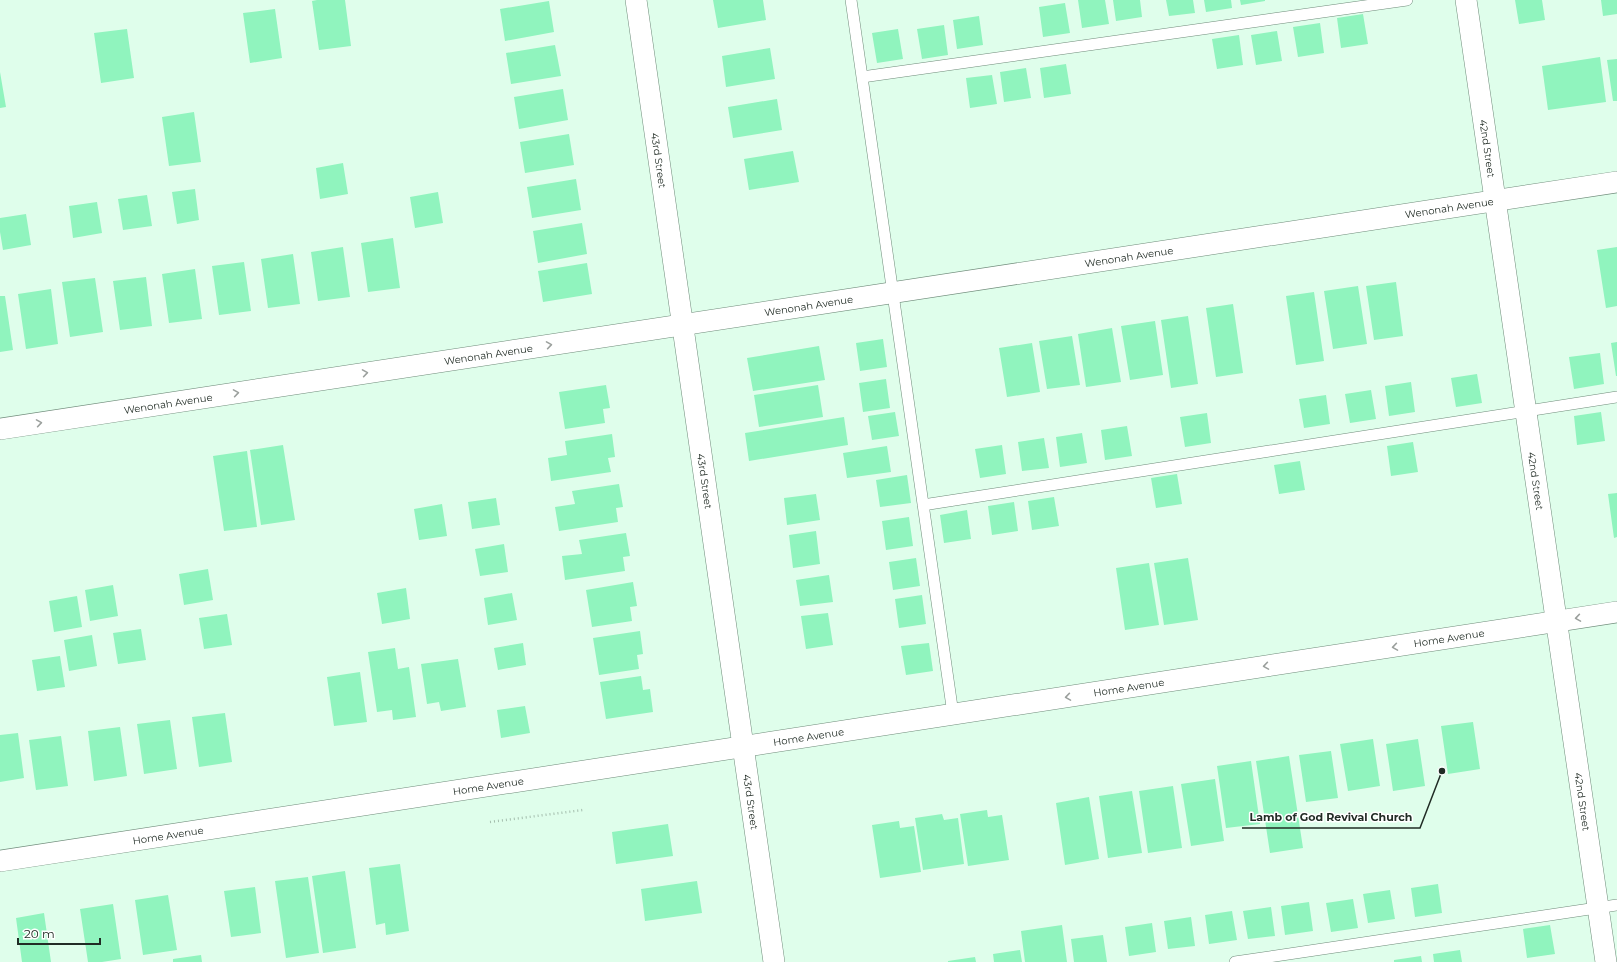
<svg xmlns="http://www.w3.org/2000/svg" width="1617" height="962" font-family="Montserrat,sans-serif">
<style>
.building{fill:#90f4be}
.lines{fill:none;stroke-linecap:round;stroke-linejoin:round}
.service-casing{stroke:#6f8b7a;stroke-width:12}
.minor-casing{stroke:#6f8b7a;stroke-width:22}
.path{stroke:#a5beae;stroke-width:2.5;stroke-dasharray:1 3;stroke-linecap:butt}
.service{stroke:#fff;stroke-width:11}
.minor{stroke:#fff;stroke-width:21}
.oneway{stroke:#9ba09d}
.labels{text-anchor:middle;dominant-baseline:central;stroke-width:3;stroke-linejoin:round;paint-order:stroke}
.street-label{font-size:10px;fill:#212c25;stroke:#fff}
.leader{fill:none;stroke:#212c25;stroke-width:1.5}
.callout-dot{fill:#212c25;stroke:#fff;stroke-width:1.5}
.callout-label{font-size:11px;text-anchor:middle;font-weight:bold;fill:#212c25;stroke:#fff;stroke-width:3;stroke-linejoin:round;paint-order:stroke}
</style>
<rect width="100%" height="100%" fill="#dffeeb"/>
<!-- building -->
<path class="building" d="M317,0H345L351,46L319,50L312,1Z
M713,0H763L766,20L718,28Z
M1078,0H1105L1109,24L1082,28Z
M1113,0H1140L1142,17L1116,21Z
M1166,0H1193L1195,13L1169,16Z
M1204,0H1231L1232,8L1206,12Z
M1240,0H1265V1L1241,5Z
M1515,0H1542L1545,20L1519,24Z
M1601,0H1617V14L1603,16Z
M549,1L554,32L505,41L500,9Z
M1065,3L1070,33L1043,37L1039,7Z
M275,9L282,58L250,63L243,13Z
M1363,14L1368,44L1341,48L1337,18Z
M979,16L983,45L957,49L953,20Z
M1320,23L1324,53L1298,57L1293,27Z
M944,25L948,55L922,59L917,29Z
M127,29L134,78L101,83L94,33Z
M898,29L903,59L877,63L872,33Z
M1277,31L1282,61L1256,65L1251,35Z
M1239,35L1243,65L1217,69L1212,39Z
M555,45L561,76L511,84L506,53Z
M770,48L775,79L726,87L722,56Z
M1600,57L1606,102L1548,110L1542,66Z
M1617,59V101H1613L1607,60Z
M1066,64L1071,94L1044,98L1040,68Z
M1026,68L1031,98L1004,102L1000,72Z
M0,72L6,107L0,108Z
M992,75L997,104L970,108L966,78Z
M563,89L568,120L519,129L514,97Z
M777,99L782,130L733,138L728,107Z
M194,112L201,162L169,166L162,117Z
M569,134L574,165L525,173L520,142Z
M793,151L799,182L749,190L744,159Z
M343,163L348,194L320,199L316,168Z
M576,179L581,210L532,218L527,187Z
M195,189L199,220L177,224L172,192Z
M438,192L443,223L415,228L410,197Z
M147,195L152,226L123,230L118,199Z
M97,202L102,233L73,238L69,206Z
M26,214L31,245L3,250L0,232V218Z
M582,223L587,254L538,263L533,231Z
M393,238L400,288L368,292L361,243Z
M343,247L350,297L318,301L311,252Z
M1617,247V306L1606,308L1597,250Z
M293,254L300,304L268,308L261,259Z
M244,262L251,311L219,315L212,266Z
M587,263L592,294L543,302L538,271Z
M195,269L202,319L169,323L162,274Z
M146,277L152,326L120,330L113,281Z
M95,278L103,332L70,337L62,282Z
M1396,282L1403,336L1374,340L1366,286Z
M1358,286L1367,344L1333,349L1324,291Z
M51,289L58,344L26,349L18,294Z
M1314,292L1324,361L1296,365L1286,296Z
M0,296H5L13,350L0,352Z
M1233,304L1243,373L1216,377L1206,308Z
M1188,316L1198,384L1171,388L1161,320Z
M1155,321L1163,375L1130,380L1121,326Z
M1112,328L1121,382L1086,387L1078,334Z
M1072,336L1080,385L1047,389L1039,341Z
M883,339L887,367L860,371L856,343Z
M1617,342V376H1616L1611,343Z
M1032,343L1040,392L1007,397L999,348Z
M819,346L825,380L753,391L747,358Z
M1600,353L1604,384L1574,389L1569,357Z
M1477,374L1482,403L1456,407L1451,378Z
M886,379L890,408L863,412L859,383Z
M1411,382L1415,412L1389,416L1385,386Z
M606,385L610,408L603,409L605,423L565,429L559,392Z
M818,385L823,417L759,427L754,395Z
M1371,390L1376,419L1350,423L1345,394Z
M1326,395L1330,424L1304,428L1299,399Z
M895,412L899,436L872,440L868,416Z
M1601,412L1605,441L1577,445L1574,416Z
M1207,413L1211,443L1185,447L1180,417Z
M844,417L848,445L749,461L745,433Z
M1127,426L1132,456L1105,460L1101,430Z
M1082,433L1087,463L1060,467L1056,437Z
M612,434L615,457L608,458L611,472L551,481L548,458L567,455L565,441Z
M1044,438L1049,468L1022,471L1018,442Z
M1413,442L1418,472L1391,476L1387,446Z
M283,445L295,520L261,525L250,450Z
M1002,445L1006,474L980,478L975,449Z
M887,446L891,472L847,478L843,453Z
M247,451L257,527L224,531L213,456Z
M1300,461L1305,490L1279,494L1274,465Z
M1177,474L1182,504L1156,508L1151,478Z
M907,475L911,503L880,507L876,480Z
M619,484L623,507L616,508L618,522L559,531L555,507L575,504L572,491Z
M1617,493V537L1614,538L1608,494Z
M816,494L820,520L787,525L784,498Z
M1054,497L1059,526L1032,530L1028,501Z
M496,498L500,525L472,529L468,502Z
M1014,502L1018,531L992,535L988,506Z
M442,504L447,536L419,540L414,509Z
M967,510L971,539L944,543L940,515Z
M909,517L913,546L886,550L882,521Z
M816,531L820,564L793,568L789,535Z
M626,533L630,556L623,557L625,571L565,580L562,556L582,554L579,540Z
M504,544L508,572L480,576L475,549Z
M916,558L920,586L893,590L889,562Z
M1188,558L1198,620L1164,625L1154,563Z
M1149,563L1159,625L1125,630L1116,568Z
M208,569L213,600L184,605L179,574Z
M829,575L833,602L800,606L796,580Z
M633,582L637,606L630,607L632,621L592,627L586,590Z
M113,585L118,616L90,621L85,590Z
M406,588L410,619L382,624L377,593Z
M512,593L517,620L488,625L484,598Z
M922,595L926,624L899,628L895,599Z
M77,596L82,627L54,632L49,601Z
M828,613L833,645L806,649L801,616Z
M227,614L232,645L204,649L199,618Z
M141,629L146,660L118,664L113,633Z
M640,631L643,654L637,655L639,669L599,675L593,638Z
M92,635L97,666L69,671L64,640Z
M523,643L526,665L498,670L494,648Z
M929,643L933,671L906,675L901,646Z
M395,648L398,669L409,667L416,717L393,720L392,710L377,712L368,652Z
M60,656L65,687L37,691L32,660Z
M458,659L466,707L441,711L439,702L427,704L421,664Z
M360,672L367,722L334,726L327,677Z
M641,676L643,690L650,689L653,712L606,719L600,682Z
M525,706L530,733L501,738L497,710Z
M225,713L232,762L199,767L192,717Z
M170,720L177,769L144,774L137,724Z
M1473,722L1480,769L1448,774L1441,726Z
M120,727L127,776L94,781L88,731Z
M18,733L24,778L0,782V735Z
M61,736L68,786L36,790L29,740Z
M1373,739L1380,786L1348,791L1340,744Z
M1418,739L1425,786L1393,791L1386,744Z
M1331,751L1338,798L1306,802L1299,755Z
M1289,756L1303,848L1270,853L1256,761Z
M1251,761L1260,824L1226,828L1217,766Z
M1215,779L1224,841L1191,846L1181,784Z
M1173,786L1182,848L1148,853L1139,791Z
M1132,791L1142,853L1108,858L1099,796Z
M1089,797L1099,859L1065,865L1056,803Z
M987,810L988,817L1002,815L1009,860L968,866L960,814Z
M942,814L944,820L958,818L964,864L923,870L915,818Z
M899,821L900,828L914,826L921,872L880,878L872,825Z
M668,824L673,856L616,864L612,832Z
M400,864L409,931L386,935L385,923L376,925L369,868Z
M345,871L356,948L323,953L312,876Z
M308,877L319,953L286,958L275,881Z
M697,881L702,913L645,921L641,889Z
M1438,884L1442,913L1415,917L1411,888Z
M255,887L261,933L231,937L224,891Z
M1390,890L1395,919L1368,923L1363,894Z
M168,895L177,950L143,955L135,900Z
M1353,899L1358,928L1331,932L1326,903Z
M1309,902L1313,931L1285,935L1281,906Z
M113,904L121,959L102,962H88L80,909Z
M1271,907L1275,936L1248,939L1243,911Z
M1232,911L1237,940L1209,944L1205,915Z
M44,913L51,962H22L16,918Z
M1191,917L1195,946L1168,949L1164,921Z
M1152,923L1156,952L1129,956L1125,927Z
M1062,925L1067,962H1025L1021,931Z
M1550,925L1555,954L1527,958L1523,929Z
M1103,935L1107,962H1074L1071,939Z
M1020,950L1022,962H994L993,954Z
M1460,950L1462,962H1434L1433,954Z
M201,955L202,962H173V959Z
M1421,956L1422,962H1394V960Z
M975,957L976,962H948V961Z"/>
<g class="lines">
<!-- service casing -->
<g class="service-casing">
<path id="service" d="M851,0L953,714
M862,77L1407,0
M923,505L1617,397
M1235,962L1617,905"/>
</g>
<!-- minor casing -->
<g class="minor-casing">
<g id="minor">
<path id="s1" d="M636,0L774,962"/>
<path id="s2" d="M1466,0L1606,962"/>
<path id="s3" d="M0,429L1617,182"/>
<path id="s4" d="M0,861L1617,612"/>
</g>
</g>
<!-- path -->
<path class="path" d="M490,822L583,810"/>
<!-- service -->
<use href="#service" class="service"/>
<!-- minor -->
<use href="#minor" class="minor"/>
</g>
<!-- one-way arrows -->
<defs><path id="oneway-chevron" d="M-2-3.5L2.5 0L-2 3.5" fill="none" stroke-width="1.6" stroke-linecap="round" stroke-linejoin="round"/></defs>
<g class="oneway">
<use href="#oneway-chevron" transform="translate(549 345) rotate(-9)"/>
<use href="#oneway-chevron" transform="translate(365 373) rotate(-9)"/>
<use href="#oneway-chevron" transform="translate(236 393) rotate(-9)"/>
<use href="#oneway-chevron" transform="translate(39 423) rotate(-9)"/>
<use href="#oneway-chevron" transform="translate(1578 618) rotate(171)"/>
<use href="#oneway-chevron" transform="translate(1395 647) rotate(171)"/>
<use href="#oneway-chevron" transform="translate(1266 666) rotate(171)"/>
<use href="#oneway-chevron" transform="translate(1068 697) rotate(171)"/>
</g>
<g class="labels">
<!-- street labels -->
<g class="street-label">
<text stroke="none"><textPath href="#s2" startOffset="150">42nd Street</textPath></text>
<text stroke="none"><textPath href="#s1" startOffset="162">43rd Street</textPath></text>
<text stroke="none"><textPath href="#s3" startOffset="1466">Wenonah Avenue</textPath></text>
<text stroke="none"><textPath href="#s3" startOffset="1142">Wenonah Avenue</textPath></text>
<text stroke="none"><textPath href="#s3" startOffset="818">Wenonah Avenue</textPath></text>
<text stroke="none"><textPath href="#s3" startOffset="494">Wenonah Avenue</textPath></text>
<text stroke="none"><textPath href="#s3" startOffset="170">Wenonah Avenue</textPath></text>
<text stroke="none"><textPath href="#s1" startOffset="486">43rd Street</textPath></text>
<text stroke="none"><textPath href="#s2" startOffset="486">42nd Street</textPath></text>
<text stroke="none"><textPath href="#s4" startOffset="1466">Home Avenue</textPath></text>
<text stroke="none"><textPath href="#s4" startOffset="1142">Home Avenue</textPath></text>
<text stroke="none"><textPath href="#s4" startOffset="818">Home Avenue</textPath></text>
<text stroke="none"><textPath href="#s4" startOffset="494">Home Avenue</textPath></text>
<text stroke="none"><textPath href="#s1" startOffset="810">43rd Street</textPath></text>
<text stroke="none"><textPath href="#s2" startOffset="810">42nd Street</textPath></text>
<text stroke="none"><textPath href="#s4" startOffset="170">Home Avenue</textPath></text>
</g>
</g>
<!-- callouts -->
<path class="leader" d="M1442 771L1420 828H1242"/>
<circle class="callout-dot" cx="1442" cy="771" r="4"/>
<g class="callout-label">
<text x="1331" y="821">Lamb of God Revival Church</text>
</g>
<!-- scale -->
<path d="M18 938v6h82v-6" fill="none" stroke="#212c25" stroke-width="2"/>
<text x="24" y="938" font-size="12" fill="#212c25" stroke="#ffffff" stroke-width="3" paint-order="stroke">20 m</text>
</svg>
